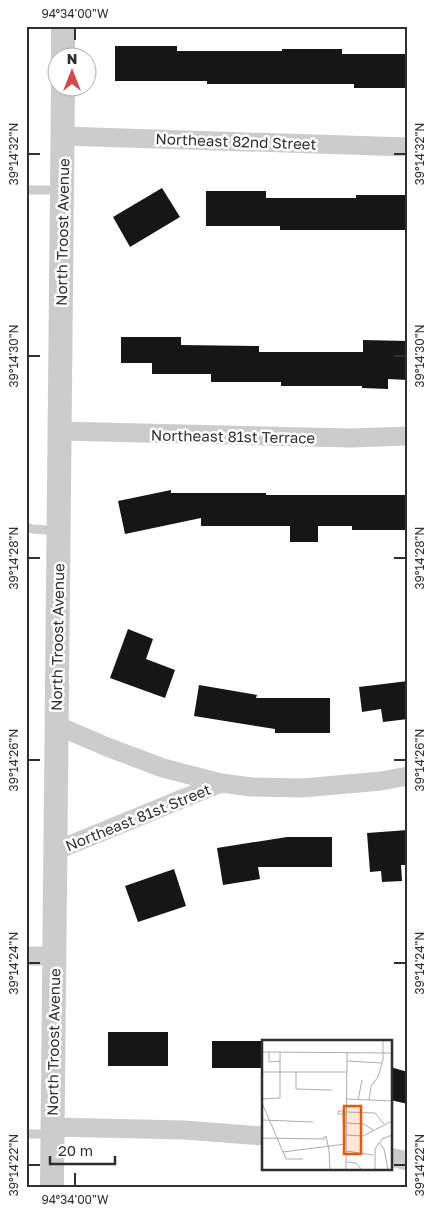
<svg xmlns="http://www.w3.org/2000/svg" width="434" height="1213" font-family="'Golos Text',sans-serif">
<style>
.building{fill:#161616}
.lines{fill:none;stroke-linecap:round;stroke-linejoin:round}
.service{stroke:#ccc;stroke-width:9}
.minor{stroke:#ccc;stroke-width:19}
.tertiary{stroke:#ccc;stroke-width:24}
.ticks{fill:none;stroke:#2f2f2f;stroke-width:2}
.labels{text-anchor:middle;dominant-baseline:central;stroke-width:5;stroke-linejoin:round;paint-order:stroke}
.street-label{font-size:15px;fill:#2f2f2f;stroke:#fff}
.inset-road{fill:none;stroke:#acacac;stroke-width:1}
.view{fill:#e8590c;fill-opacity:0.15;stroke:#e8590c;stroke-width:2.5}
.inset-edge{fill:none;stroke:#2f2f2f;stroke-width:2.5}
.neatline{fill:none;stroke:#2f2f2f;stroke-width:2}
.ticks-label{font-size:12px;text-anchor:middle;fill:#2f2f2f}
</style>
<rect width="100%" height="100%" fill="#fff"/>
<!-- building -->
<path class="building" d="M115,46H177V51H282V49H342V54H408V88H354V84H207V81H115Z
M162,188L180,217L130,247L113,217Z
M206,191H266V198H356V195H408V230H280V226H206Z
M121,337H181V345L259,346V352H363V340L408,341V380L388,379V389L362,388V386H281V382H211V374H152V363H121Z
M171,490V493H266V495H407V530H352V526H318V542H290V526H201V518L125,534L118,501Z
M128,629L153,639L146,659L175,670L165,698L110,678Z
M408,681V719L383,722L381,709L362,712L359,687Z
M199,685L257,695L256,698H330V733H275V729L194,716Z
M408,830V865H401L402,881L382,882L381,871L370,872L367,833Z
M287,837H332V867H258L260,879L223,885L217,848Z
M174,869L186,906L138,922L125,886Z
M108,1032H168V1066H108Z
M212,1041H263V1068H212Z
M390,1067L408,1072V1104L390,1100Z"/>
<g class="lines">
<!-- service -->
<path class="service" d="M26,190H60
M26,527L33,529L58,531
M26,1135L30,1134H51"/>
<!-- minor -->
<path class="minor" d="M63,136L408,147
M59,431L351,438L408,436
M56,725L107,747L163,768L221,783L252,787L303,788L381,781L408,776
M55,851L221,783
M26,956H54
M52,1127L184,1130L263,1136
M390,1157L408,1161"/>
<!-- tertiary -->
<path class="tertiary" d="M63,26V58
M52,1187L63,88"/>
</g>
<!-- ticks -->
<path class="ticks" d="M75,28V40M28,154H40M394,154H406M28,356H40M394,356H406M28,558H40M394,558H406M28,760H40M394,760H406M28,963H40M394,963H406M28,1165H40M394,1165H406M75,1173V1186"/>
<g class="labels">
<!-- street labels -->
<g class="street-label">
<text transform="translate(236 141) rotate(2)">Northeast 82nd Street</text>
<text transform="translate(62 232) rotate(-89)">North Troost Avenue</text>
<text transform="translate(233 436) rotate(1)">Northeast 81st Terrace</text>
<text transform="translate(57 637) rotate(-89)">North Troost Avenue</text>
<text transform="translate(138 817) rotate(-22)">Northeast 81st Street</text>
<text transform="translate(53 1042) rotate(-89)">North Troost Avenue</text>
</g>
</g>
<!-- overview -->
<g transform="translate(262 1040)">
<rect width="130" height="130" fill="#fff"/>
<path class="inset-road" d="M0,12L130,13M7,12V22L19,21M85,21L120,23M0,32H85M34,32V49L70,50M0,59L18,58V13M85,59L130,61M96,60L100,40M107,60L109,46L116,37L121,20V0M0,63L24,119H41M85,72L113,73L122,84M0,80L51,82M84,83L102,84L111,90M84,87L81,85V71H76V74H85M84,95L101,96L130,81M0,98L63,99M61,98L64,96L67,110L68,130M117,102L122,109L126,130M84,111L111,115M21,112L84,104M85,122L94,123L100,130M84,130L85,12M113,130V109L120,99L130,95"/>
<path class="view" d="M82,66H99V114H82Z"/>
<rect width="130" height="130" class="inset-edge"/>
</g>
<!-- border -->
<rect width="434" height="1213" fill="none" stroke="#ffffff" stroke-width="55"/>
<!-- north arrow -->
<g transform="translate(72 72)"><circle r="24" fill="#ffffff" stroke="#acacac"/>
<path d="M0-4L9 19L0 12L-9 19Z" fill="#d04a47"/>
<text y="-8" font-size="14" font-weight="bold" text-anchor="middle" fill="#2f2f2f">N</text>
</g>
<!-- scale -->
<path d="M50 1156v8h65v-8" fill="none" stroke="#2f2f2f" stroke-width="2.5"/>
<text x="58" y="1156" font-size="15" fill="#2f2f2f" stroke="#ffffff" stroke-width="4" paint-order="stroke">20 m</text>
<rect x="28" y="28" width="378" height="1158" class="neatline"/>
<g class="ticks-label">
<text x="75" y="18">94°34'00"W</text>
<text transform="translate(14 154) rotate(-90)" y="4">39°14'32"N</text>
<text transform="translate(420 154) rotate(-90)" y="4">39°14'32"N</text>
<text transform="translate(14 356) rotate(-90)" y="4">39°14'30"N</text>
<text transform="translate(420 356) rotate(-90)" y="4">39°14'30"N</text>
<text transform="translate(14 558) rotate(-90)" y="4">39°14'28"N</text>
<text transform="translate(420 558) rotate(-90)" y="4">39°14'28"N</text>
<text transform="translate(14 760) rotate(-90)" y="4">39°14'26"N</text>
<text transform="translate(420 760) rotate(-90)" y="4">39°14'26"N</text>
<text transform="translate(14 963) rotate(-90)" y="4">39°14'24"N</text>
<text transform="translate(420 963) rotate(-90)" y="4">39°14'24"N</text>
<text transform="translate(14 1165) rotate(-90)" y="4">39°14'22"N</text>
<text transform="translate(420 1165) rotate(-90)" y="4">39°14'22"N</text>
<text x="75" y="1204">94°34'00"W</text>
</g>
</svg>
